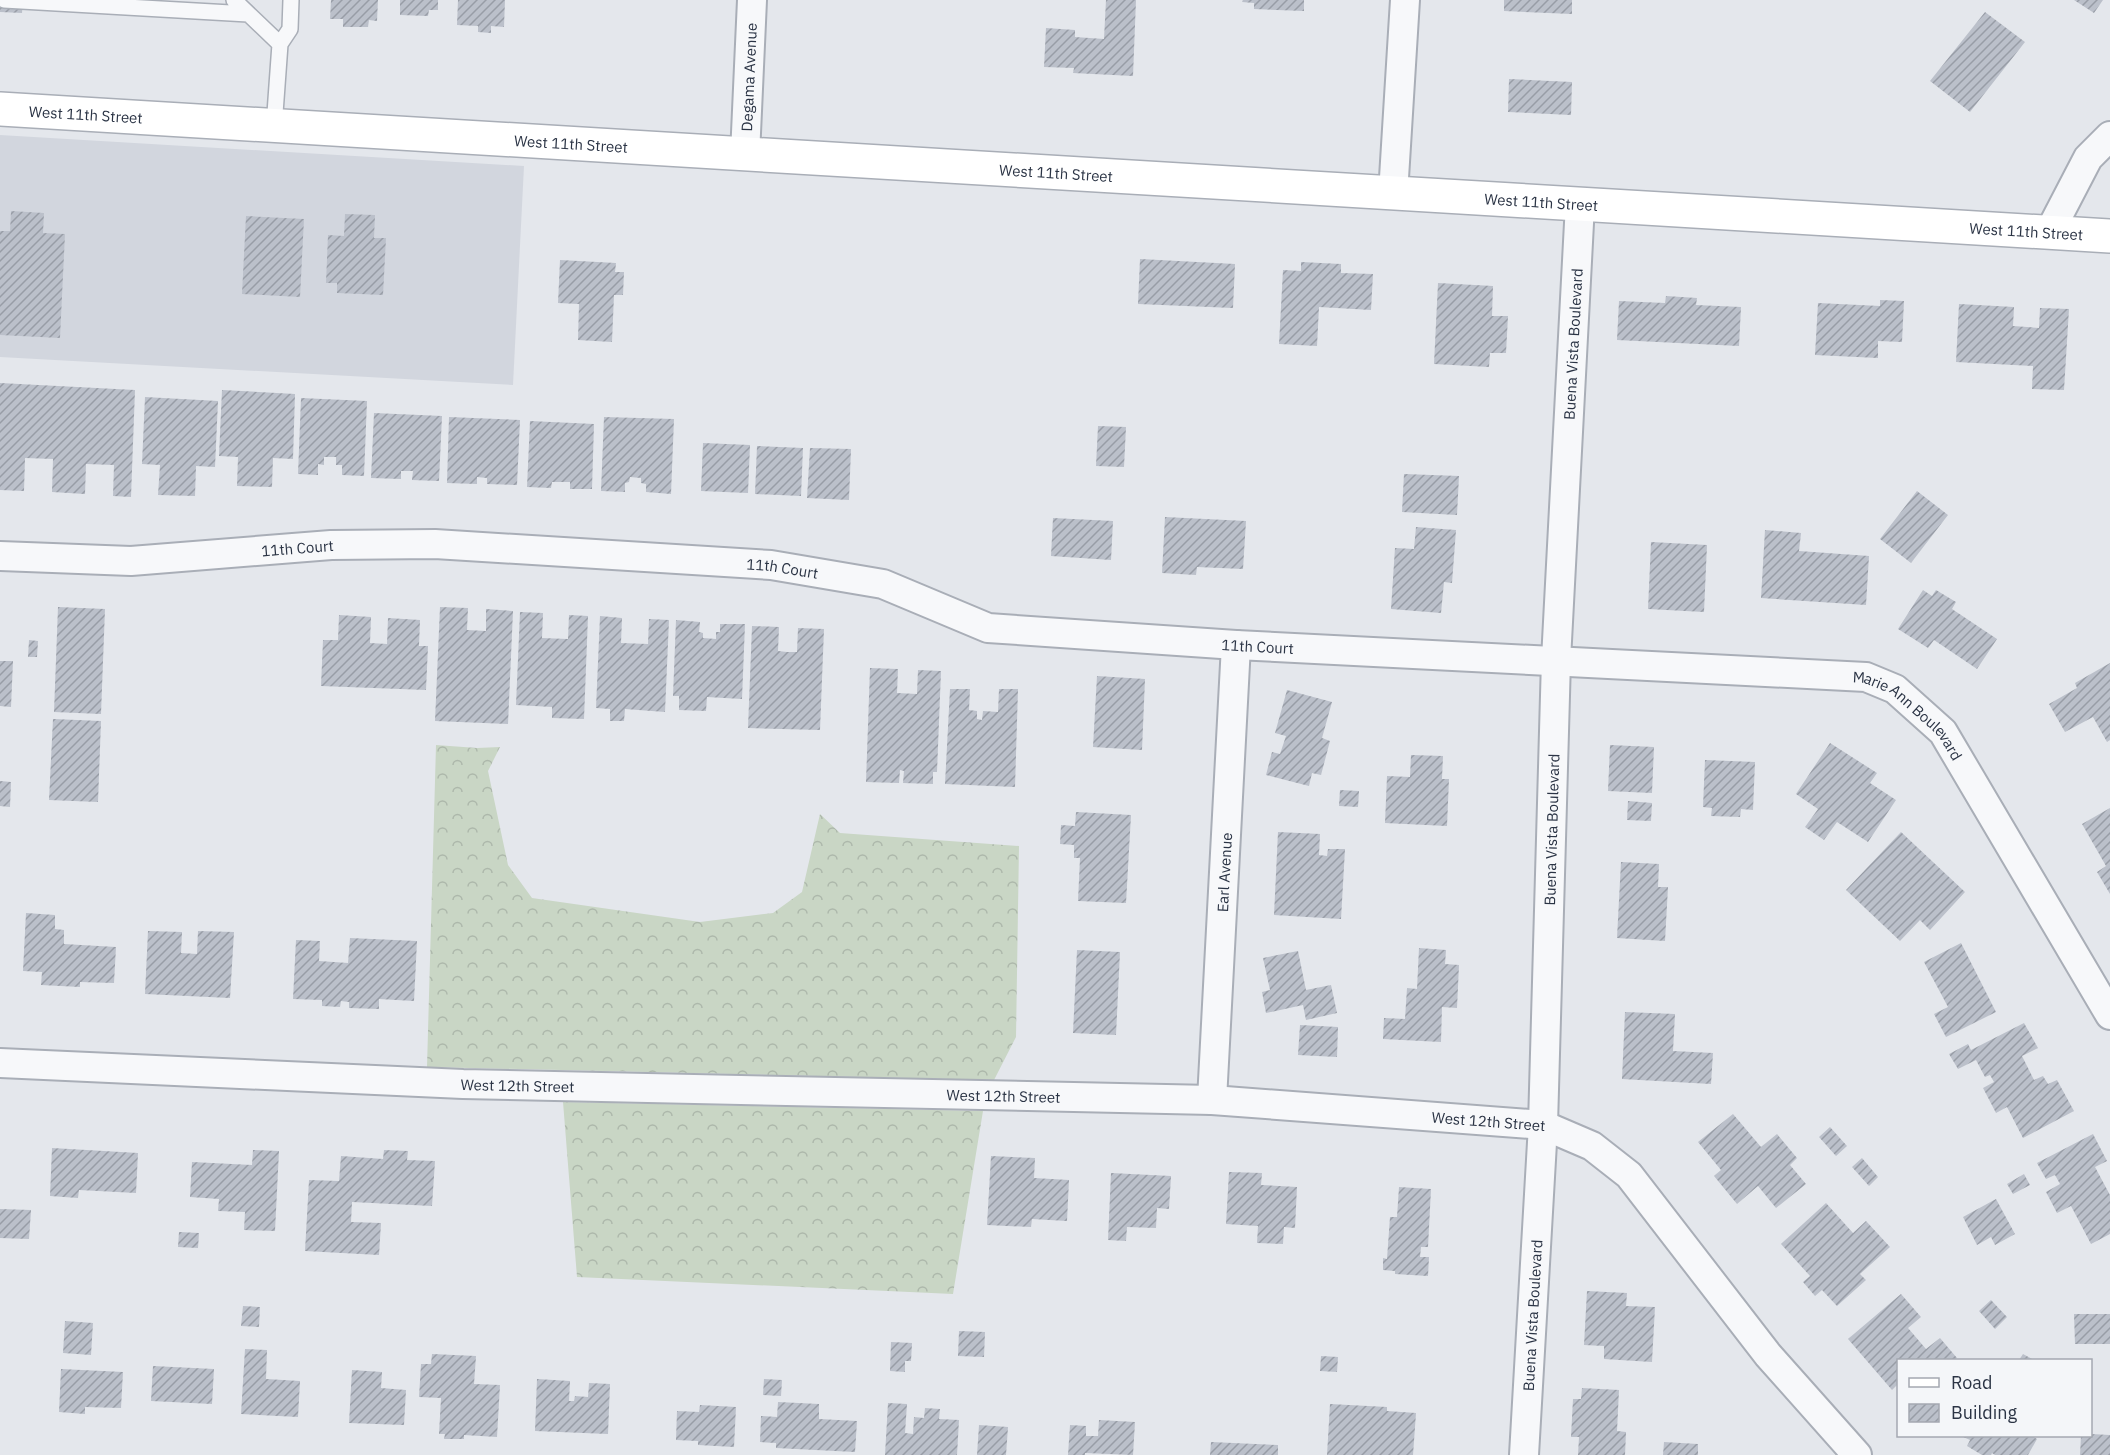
<svg xmlns="http://www.w3.org/2000/svg" width="2110" height="1455" font-family="'IBM Plex Sans',sans-serif">
<style>
.built{fill:#d2d6de}
.forest{fill:url(#forest-crowns)}
.building{fill:url(#building-hatch)}
.lines{fill:none;stroke-linecap:round;stroke-linejoin:round}
.service-casing{stroke:#a9aeb7;stroke-width:18}
.minor-casing{stroke:#a9aeb7;stroke-width:32}
.secondary-casing{stroke:#a9aeb7;stroke-width:36}
.service{stroke:#f7f8fa;stroke-width:15}
.minor{stroke:#f7f8fa;stroke-width:28}
.secondary{stroke:#fff;stroke-width:33}
.labels{text-anchor:middle;dominant-baseline:central;stroke-width:5;stroke-linejoin:round;paint-order:stroke}
.street-label{font-size:15px;fill:#2b3445;stroke:#f4f6f9}
</style>
<defs>
<pattern id="forest-crowns" width="20" height="18" patternUnits="userSpaceOnUse" patternTransform="scale(1.5)"><rect width="20" height="18" fill="#c9d6c5"/><path d="M2 6a3 3 0 1 1 6 0M12 15a3 3 0 1 1 6 0" fill="none" stroke="#adb8ab"/></pattern>
<pattern id="building-hatch" width="6" height="6" patternUnits="userSpaceOnUse" patternTransform="scale(1.5)"><rect width="6" height="6" fill="#bbc0ca"/><path d="M-1 1l2-2M0 6l6-6M5 7l2-2" fill="none" stroke="#989da6"/></pattern>
</defs>
<rect width="100%" height="100%" fill="#e4e7ec"/>
<!-- built -->
<path class="built" d="M0,135L524,166L513,385L0,357Z"/>
<!-- forest -->
<path class="forest" d="M436,745L477,748L500,747L488,771L508,865L532,898L700,922L773,913L802,892L820,814L840,833L1019,846L1016,1037L994,1080L427,1067Z
M563,1102L983,1111L953,1294L577,1277Z"/>
<!-- building -->
<path class="building" d="M0,0H23L22,13L0,12Z
M331,0H378L377,21L369,20L368,27H343V19H330Z
M400,0H438V10H429L428,16L400,15Z
M458,0H505L504,27L491,26V33L478,32V26L457,25Z
M1106,0H1136L1133,76L1073,73L1074,68L1044,67L1046,28L1075,30V37L1104,39Z
M1243,0H1304V11L1254,9V3L1242,2Z
M1504,0H1572V14L1504,11Z
M2074,0H2103L2094,13Z
M1985,12L2025,42L1970,112L1930,81Z
M1509,79L1572,82L1571,115L1508,112Z
M11,211L44,213L43,233L65,234L60,338L0,335V231H10Z
M345,214L375,215L374,238H386L383,295L337,293V283H326L328,235L344,236Z
M246,216L304,219L300,297L242,294Z
M1140,259L1235,264L1233,308L1138,304Z
M560,260L616,263L615,272H624L623,295H614L612,342L578,340L579,304L558,303Z
M1301,262L1341,264V273L1373,274L1371,310L1319,307L1317,346L1279,344L1283,270L1301,271Z
M1438,283L1493,286L1492,316H1508L1506,353H1490L1489,367L1434,364Z
M1666,296L1697,298L1696,305L1741,307L1739,346L1617,340L1619,301L1665,303Z
M1880,300L1904,301L1902,342L1878,341V358L1815,355L1818,303L1880,306Z
M1959,304L2014,307L2013,326L2039,328L2040,308L2069,309L2064,390L2032,389L2033,366L1956,362Z
M0,383L135,390L131,497L113,496L114,465L86,464L85,494L52,492L53,459L25,458L24,491L0,490Z
M222,390L295,394L293,459L273,458L272,487L237,486L238,457L219,456Z
M145,397L218,401L215,467L196,466L195,496L158,495L160,465L142,464Z
M301,398L367,401L364,476L342,475V465H336V457H324V465L318,464V475L298,474Z
M374,413L442,416L439,481L412,480L413,471H401V479L371,478Z
M449,417L520,420L517,485L487,484V478L477,477V484L447,483Z
M604,417L674,419L671,494L646,492V484L641,483V478L630,477L629,482L625,483V492L601,491Z
M530,421L594,424L592,489H570V482H552L551,488L527,487Z
M1098,426L1126,427L1124,467L1096,466Z
M703,443L750,445L748,493L701,491Z
M757,446L803,448L801,496L755,494Z
M810,448L851,449L849,500L807,498Z
M1404,474L1459,476L1457,515L1402,512Z
M1917,491L1948,515L1911,563L1880,539Z
M1165,517L1246,521L1243,569L1197,567L1196,575L1162,573Z
M1053,518L1113,521L1111,560L1051,556Z
M1416,527L1456,530L1452,583L1444,582L1441,613L1391,609L1395,548L1414,549Z
M1765,530L1801,533L1799,551L1869,556L1866,605L1761,598Z
M1651,542L1707,545L1704,612L1648,609Z
M1923,590L1932,596L1936,590L1956,602L1952,609L1997,639L1977,669L1934,640L1928,648L1898,629Z
M58,607L105,609L101,714L54,712Z
M440,607L468,608L467,630L486,631V609L513,611L508,724L435,721Z
M520,612L543,613L542,638L568,639L569,615L588,616L584,719L552,718V707L516,705Z
M339,615L371,617L370,643L387,644L388,618L420,620L419,646H428L426,690L321,686L323,640H338Z
M600,616L622,618L621,643L648,644L649,619L669,620L665,712L625,709L624,721H610V709L596,708Z
M676,620L700,622L699,632L703,633V638L716,639V632H720V624H745L742,699L707,697L706,711L679,710V696H673Z
M752,626L779,627L778,651L787,652H797L798,628L824,629L820,730L748,728Z
M29,640L38,641L37,657H28Z
M0,661H13L11,707L0,706Z
M2110,663V740L2107,742L2093,717L2065,732L2049,704L2077,688L2075,683Z
M870,668L898,669L897,693L917,694L918,670L941,671L937,772H933V784L903,783L904,771L900,770L899,783L866,782Z
M1097,676L1145,679L1142,750L1093,747Z
M950,689H970L969,710L977,711V719L982,720L983,711L998,712L999,689H1018L1015,787L945,784Z
M1287,690L1332,702L1322,738L1330,741L1321,775L1312,773L1309,786L1266,775L1272,752L1280,754L1286,736L1275,733Z
M53,719L101,721L98,802L49,800Z
M1830,743L1877,773L1870,783L1896,800L1868,842L1837,822L1824,840L1805,827L1818,809L1796,794Z
M1610,745L1654,747L1652,793L1608,791Z
M1411,755L1443,756L1442,779H1449L1447,826L1385,823L1387,776L1410,777Z
M1705,760L1755,762L1753,810L1741,809L1740,817L1711,816L1712,808L1703,807Z
M0,781L11,782L10,807L0,806Z
M1340,790L1359,791L1358,807L1339,806Z
M1628,801L1652,803L1651,821L1627,820Z
M2110,808V894L2097,872L2106,866L2082,824Z
M1076,812L1131,815L1126,903L1078,901L1080,858H1074V845L1060,844L1061,825L1075,826Z
M1278,832L1320,834L1319,855L1327,856L1328,849H1345L1341,919L1274,915Z
M1901,832L1965,892L1930,930L1920,920L1900,941L1846,890Z
M1621,862L1659,864L1658,887H1668L1665,941L1617,938Z
M26,913L55,915V929L64,930V944L116,947L114,983L80,982V987L41,985L42,972L23,971Z
M148,931L182,932L181,953L197,954L198,931L234,932L230,998L145,994Z
M350,938L417,941L414,1001L379,999V1009L349,1008V1002L341,1001L340,1007L322,1006V1000L293,999L296,940L320,941L319,961L348,963Z
M1961,943L1996,1012L1946,1037L1934,1014L1948,1007L1924,962Z
M1419,948L1446,950L1445,964L1459,965L1457,1008L1442,1007L1441,1042L1383,1039L1384,1018L1405,1019L1407,988L1417,989Z
M1077,950L1120,952L1116,1035L1073,1033Z
M1298,951L1306,990L1331,985L1337,1013L1306,1020L1303,1005L1266,1013L1262,992L1270,990L1263,958Z
M1625,1012L1675,1014L1673,1051L1713,1053L1711,1084L1622,1079Z
M2024,1023L2038,1048L2022,1056L2034,1080L2043,1076L2048,1084L2057,1080L2074,1111L2023,1138L2007,1107L1996,1113L1983,1088L1994,1082L1990,1075L1985,1077L1976,1060L1958,1069L1949,1054L1968,1044L1971,1050Z
M1300,1025L1338,1027L1337,1057L1298,1055Z
M1733,1114L1761,1147L1777,1134L1797,1158L1790,1165L1806,1184L1776,1208L1758,1186L1737,1204L1714,1176L1721,1170L1698,1142Z
M1830,1127L1847,1146L1836,1156L1819,1137Z
M2093,1134L2107,1161L2095,1167L2110,1195V1234L2091,1244L2071,1206L2057,1213L2046,1192L2060,1184L2055,1175L2046,1179L2037,1163Z
M52,1148L138,1153L136,1193L79,1190L78,1198L50,1196Z
M253,1150L279,1151L275,1231L244,1230L245,1212L218,1211L219,1199L190,1197L192,1162L252,1165Z
M384,1150L408,1151L407,1160L435,1161L432,1206L352,1202L351,1222L381,1223L379,1255L305,1251L309,1180L339,1181L341,1156L383,1159Z
M991,1156L1035,1158L1034,1178L1069,1180L1067,1221L1032,1219L1031,1227L987,1225Z
M1862,1158L1878,1177L1869,1186L1852,1167Z
M1229,1172L1262,1173L1261,1185L1297,1187L1295,1228L1284,1227L1283,1244L1257,1243L1258,1226L1226,1224Z
M1111,1173L1171,1176L1169,1209L1157,1208L1156,1228L1127,1227L1126,1241L1108,1240Z
M2024,1174L2030,1185L2013,1194L2007,1184Z
M1399,1187L1431,1189L1428,1247H1421L1420,1257H1429L1428,1276L1395,1274V1271L1383,1270V1258L1387,1259L1390,1217H1397Z
M1996,1199L2015,1234L1995,1245L1991,1237L1977,1245L1963,1217Z
M1826,1203L1853,1233L1866,1221L1890,1247L1860,1274L1866,1280L1837,1306L1822,1290L1815,1296L1803,1282L1810,1276L1781,1244Z
M0,1209L31,1210L29,1239L0,1238Z
M179,1232L199,1233L198,1248L178,1247Z
M1587,1291L1627,1293L1626,1306L1655,1307L1652,1362L1604,1359V1346L1584,1345Z
M1901,1294L1921,1317L1908,1328L1926,1349L1940,1338L1957,1358L1954,1360H1898V1384L1892,1390L1848,1339Z
M1991,1300L2007,1317L1995,1329L1979,1311Z
M243,1306L260,1307L259,1327L241,1326Z
M2074,1314H2110V1344H2075Z
M65,1321L93,1323L91,1355L63,1353Z
M959,1331L985,1332L984,1357L958,1356Z
M891,1342L912,1343L911,1361H905V1372L890,1371Z
M245,1349L267,1350L266,1379L300,1381L298,1417L241,1414Z
M432,1354L476,1356L474,1384L500,1385L497,1437L464,1435V1439H444L445,1434H439L441,1398L419,1397L421,1364H431Z
M2023,1354L2034,1360H2019Z
M1321,1356L1338,1357L1337,1372L1320,1371Z
M153,1366L214,1369L212,1404L151,1401Z
M61,1369L123,1372L121,1408L85,1407V1414L59,1412Z
M352,1370L382,1372L381,1388L406,1390L404,1425L349,1423Z
M537,1379L570,1381L569,1401H574L575,1396L588,1397L589,1383L610,1384L608,1434L535,1431Z
M764,1379L782,1380L781,1396L763,1395Z
M1582,1388L1619,1390L1617,1431L1626,1432L1625,1455H1578L1579,1437H1571L1573,1399H1581Z
M778,1402L819,1404V1419L857,1421L855,1452L776,1448V1443L760,1442L761,1416L777,1417Z
M888,1403L907,1404L905,1433L913,1434L914,1417L924,1418L925,1408L940,1409L939,1419L959,1420L957,1455H885Z
M1330,1404L1387,1407V1411L1416,1413L1413,1455H1327Z
M700,1405L736,1407L734,1447L698,1445V1441L676,1440L677,1411L699,1412Z
M1099,1420L1135,1422L1133,1455L1085,1453V1455H1068L1070,1425L1086,1426V1436H1098Z
M979,1425L1008,1427L1006,1455H977Z
M2091,1434L2110,1435V1455H2080L2081,1436Z
M1961,1436H2032L2037,1439L2028,1455H1995L1992,1453L1991,1455H1982L1967,1446L1970,1440Z
M1211,1442L1278,1445V1455H1210Z
M1664,1442L1698,1444V1455H1663Z"/>
<g class="lines">
<!-- service casing -->
<g class="service-casing">
<path id="service" d="M4,0L248,14
M234,0L280,44
M274,127L280,44L290,29L291,0"/>
</g>
<!-- minor casing -->
<g class="minor-casing">
<g id="minor">
<path id="s1" d="M745,155L752,0"/>
<path d="M1393,194L1405,0"/>
<path d="M2049,233L2088,158L2110,136"/>
<path id="s2" d="M0,556L131,561L331,545L435,544L771,565L883,584L988,628L1236,645L1866,677L1895,689L1943,732L2110,1015"/>
<path id="s3" d="M0,1063L463,1084L1212,1100L1543,1125L1592,1146L1629,1175L1768,1355L1857,1455"/>
<path id="s4" d="M1212,1100L1236,645"/>
<path id="s5" d="M1524,1455L1543,1125L1556,660L1580,204"/>
</g>
</g>
<!-- secondary casing -->
<g class="secondary-casing">
<g id="secondary">
<path id="s6" d="M0,109L2110,236"/>
</g>
</g>
<!-- service -->
<use href="#service" class="service"/>
<!-- minor -->
<use href="#minor" class="minor"/>
<!-- secondary -->
<use href="#secondary" class="secondary"/>
</g>
<g class="labels">
<!-- street labels -->
<g class="street-label">
<text stroke="none"><textPath href="#s1" startOffset="78">Degama Avenue</textPath></text>
<text stroke="none"><textPath href="#s6" startOffset="86">West 11th Street</textPath></text>
<text stroke="none"><textPath href="#s6" startOffset="572">West 11th Street</textPath></text>
<text stroke="none"><textPath href="#s6" startOffset="1058">West 11th Street</textPath></text>
<text stroke="none"><textPath href="#s6" startOffset="1544">West 11th Street</textPath></text>
<text stroke="none"><textPath href="#s6" startOffset="2030">West 11th Street</textPath></text>
<text stroke="none"><textPath href="#s5" startOffset="1112">Buena Vista Boulevard</textPath></text>
<text stroke="none"><textPath href="#s2" startOffset="298">11th Court</textPath></text>
<text stroke="none"><textPath href="#s2" startOffset="784">11th Court</textPath></text>
<text stroke="none"><textPath href="#s2" startOffset="1270">11th Court</textPath></text>
<text stroke="none"><textPath href="#s2" startOffset="1936">Marie Ann Boulevard</textPath></text>
<text stroke="none"><textPath href="#s5" startOffset="626">Buena Vista Boulevard</textPath></text>
<text stroke="none"><textPath href="#s4" startOffset="228">Earl Avenue</textPath></text>
<text stroke="none"><textPath href="#s3" startOffset="518">West 12th Street</textPath></text>
<text stroke="none"><textPath href="#s3" startOffset="1004">West 12th Street</textPath></text>
<text stroke="none"><textPath href="#s3" startOffset="1490">West 12th Street</textPath></text>
<text stroke="none"><textPath href="#s5" startOffset="140">Buena Vista Boulevard</textPath></text>
</g>
</g>
<!-- legend -->
<rect x="1897" y="1359" width="195" height="78" fill="#f4f6f9" stroke="#a4a8b1" stroke-width="1.5"/>
<rect x="1909" y="1378" width="30" height="9" fill="#ffffff" stroke="#a4a8b1" stroke-width="1.5"/>
<text x="1951" y="1389" font-size="18" fill="#2b3445">Road</text>
<rect x="1909" y="1404" width="30" height="18" fill="url(#building-hatch)" stroke="#a4a8b1" stroke-width="1.5"/>
<text x="1951" y="1419" font-size="18" fill="#2b3445">Building</text>
</svg>
